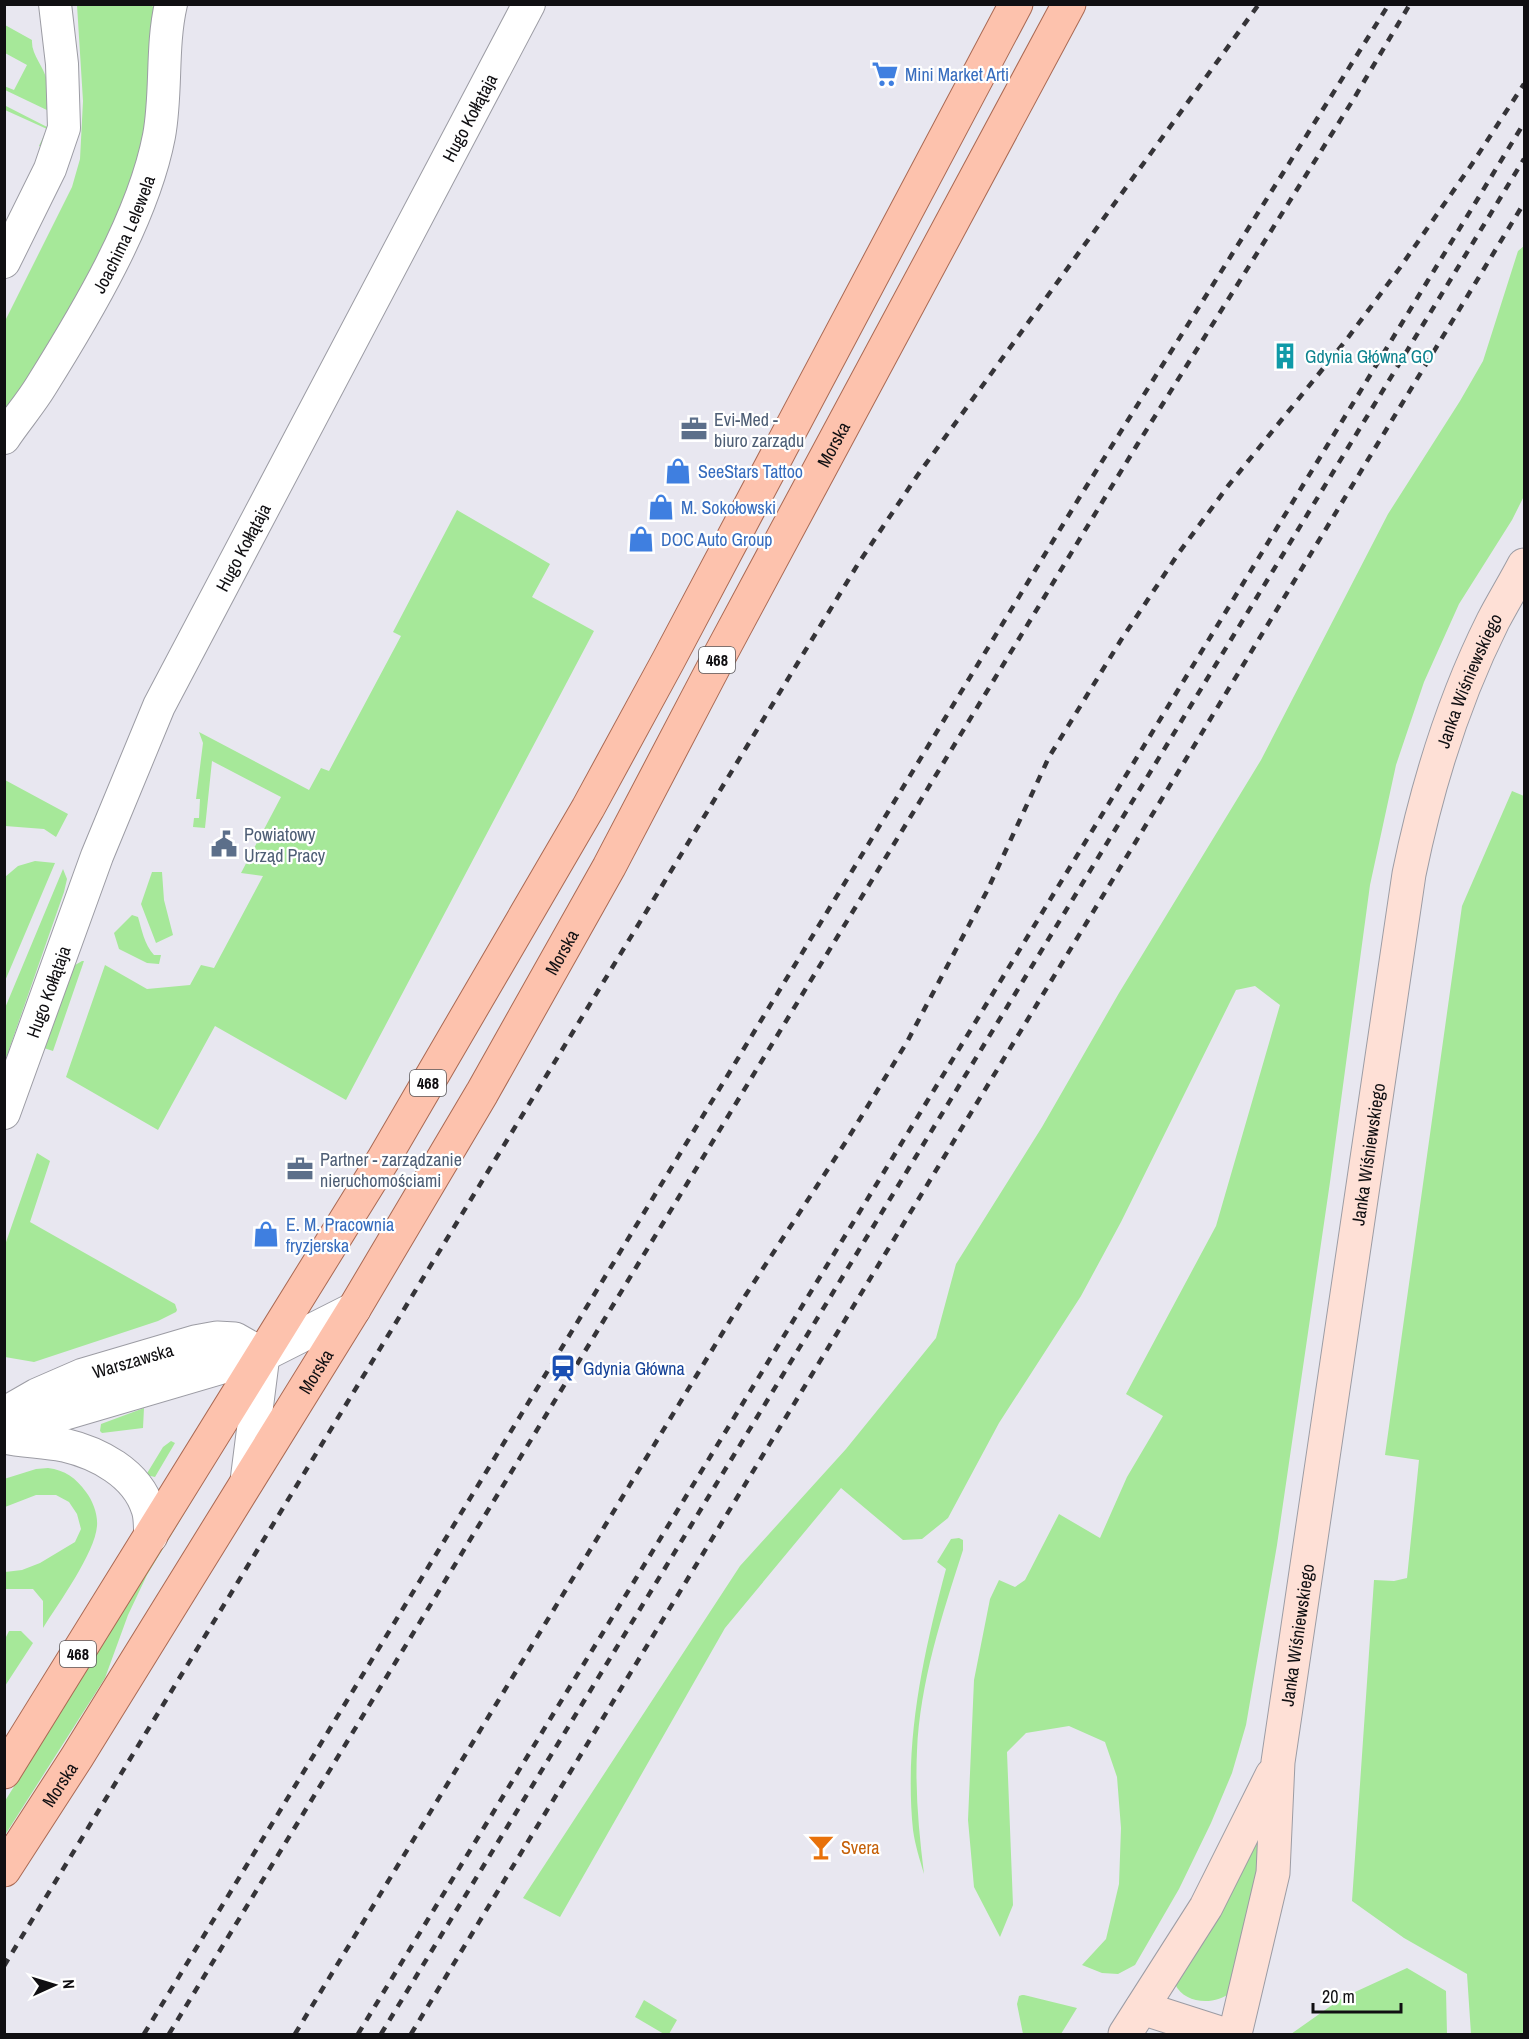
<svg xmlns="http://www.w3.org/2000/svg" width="1529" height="2039" font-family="'Archivo Narrow',sans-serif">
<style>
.green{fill:#a6e899}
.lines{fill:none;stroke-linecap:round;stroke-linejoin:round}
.minor-casing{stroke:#9c9ca4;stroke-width:34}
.tertiary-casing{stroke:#9c9ca4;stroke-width:35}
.secondary-casing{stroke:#9c9ca4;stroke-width:35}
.primary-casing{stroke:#a96953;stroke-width:35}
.minor{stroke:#fff;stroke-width:32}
.tertiary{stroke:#fff;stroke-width:33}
.secondary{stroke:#fee0d6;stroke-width:33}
.primary{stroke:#fdc2ad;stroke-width:33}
.rail{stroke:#353438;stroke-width:4.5;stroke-dasharray:8 8;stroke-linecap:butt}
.labels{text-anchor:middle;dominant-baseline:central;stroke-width:4.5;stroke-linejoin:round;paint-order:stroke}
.shield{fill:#fff;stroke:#585759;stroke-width:1.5}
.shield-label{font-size:16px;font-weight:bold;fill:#100f12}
.shop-label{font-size:18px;fill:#366cbe;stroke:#fff;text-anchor:start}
.street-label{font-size:18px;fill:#100f12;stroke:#fff}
.culture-label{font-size:18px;fill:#0d838f;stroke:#fff;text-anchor:start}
.service-label{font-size:18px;fill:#4e5e75;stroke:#fff;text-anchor:start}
.transit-label{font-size:18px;fill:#164399;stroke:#fff;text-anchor:start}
.food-label{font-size:18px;fill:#c56008;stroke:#fff;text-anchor:start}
</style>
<rect width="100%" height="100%" fill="#e8e7f0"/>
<!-- green -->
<path class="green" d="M77,5H150L158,9L145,145L120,220L5,427L4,323L72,187L80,159L83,101Z
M5,25L32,40C31,55 44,66 47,81C50,91 50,102 51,112L5,90L4,86L14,90L27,65L5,53Z
M4,105L49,128L46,149L39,146L47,129L5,110Z
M1524,246V496L1512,520L1459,604L1424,682L1396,765L1370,885L1330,1182L1277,1545L1246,1725L1232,1773L1211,1823L1179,1889L1135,1965L1118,1974L1102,1973L1082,1965L1106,1939L1119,1884L1121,1828L1117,1777L1105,1742L1069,1726L1026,1733L1007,1752L1013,1905L1000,1937L974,1887L968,1820L974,1680L990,1599L999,1580L1015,1587L1025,1580L1059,1514L1100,1538L1127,1477L1163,1416L1126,1394L1216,1226L1280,1005L1255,986L1236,990L1121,1222L1081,1296L999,1423L948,1518L922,1539L903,1540L841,1488L725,1628L560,1917L523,1898L740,1566L846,1449L936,1338L956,1264L1042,1127L1119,993L1261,760L1388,514L1460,401L1483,361L1518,251Z
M457,510L550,564L532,597L594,631L346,1100L215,1026L158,1130L66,1077L105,965L147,989L190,985L201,965L214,968L263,876L241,873L281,797L212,761L205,828L193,827L194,818H199L200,799H196L203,743L199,732L309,790L321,768L329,771L401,636L393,632Z
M5,780L68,814L56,837L44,829L5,826Z
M1512,791L1524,796V2034H1471L1467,1974L1404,1938L1352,1901L1374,1580L1394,1581L1407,1578L1419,1460L1385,1455L1462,906Z
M35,861L55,863L5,981V877L18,866Z
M63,869L67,879L64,892L5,1061V1008Z
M152,872H162L164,900L173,935L156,943L141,904Z
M132,915L138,917C142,930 144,944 154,955H161L159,964L147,963L119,949L114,933Z
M82,961H84L53,1051L44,1048L70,968Z
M37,1153L50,1161L30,1222L175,1304L177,1310L176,1312L158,1321L34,1362L5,1357V1245Z
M144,1408L143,1428L102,1433L100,1431L101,1424Z
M171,1441L175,1443L155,1477L146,1475L163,1447Z
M48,1468C65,1470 76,1478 86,1492C93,1501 98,1515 97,1526C95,1553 58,1604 43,1628V1601L33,1589H5V1572L22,1570L40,1563L75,1542L81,1529L77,1514L69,1502L56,1495H36L5,1507L4,1479L36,1469Z
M210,1471L147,1575L128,1615L105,1678L5,1835V1801Z
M959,1538L963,1540V1550C942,1615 920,1682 917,1751C915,1792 919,1833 924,1874C920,1860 915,1845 913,1830C904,1741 923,1655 946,1569L937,1562L951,1539Z
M9,1631H21L33,1643L5,1686V1639Z
M1263,1809L1259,1859L1231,1992C1215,2006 1184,2004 1175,1984Z
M1407,1968L1446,1991L1447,2034H1291L1342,1998Z
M1022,1995H1024L1077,2008L1061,2034H1023L1017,2004L1019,1996Z
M644,2000L677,2020L669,2034H664L635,2017Z"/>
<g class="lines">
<!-- minor casing -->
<g class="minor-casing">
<g id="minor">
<path d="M4,262L50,169L64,128L62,64L55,4"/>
<path id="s1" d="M4,438C16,420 30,404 41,386C86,314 143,219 159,136C167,93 161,47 171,4"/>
<path id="s2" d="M4,1113L97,856L159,706L529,4"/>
</g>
</g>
<!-- tertiary casing -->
<g class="tertiary-casing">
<g id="tertiary">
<path id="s3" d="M4,1414L37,1395L83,1375L195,1342L217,1338L235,1339L263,1355"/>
<path d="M4,1425L59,1415L263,1355L354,1309"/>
<path d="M4,1437C24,1441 44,1441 64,1445C98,1453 137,1473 148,1509C151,1517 150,1528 151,1536"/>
<path d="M247,1481L263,1355"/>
</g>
</g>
<!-- secondary casing -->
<g class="secondary-casing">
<g id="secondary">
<path d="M1142,2008L1223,2034"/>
<path d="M1125,2034L1206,1907L1272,1775"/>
<path id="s4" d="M1235,2034L1273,1873L1278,1762L1409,874C1427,786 1453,701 1493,621C1503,602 1514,584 1524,565"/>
</g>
</g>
<!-- primary casing -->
<g class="primary-casing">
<g id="primary">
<path d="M4,1772L383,1160L588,808L668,661L1016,4"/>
<path id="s5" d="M4,1870L77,1757L354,1309L482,1093L609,867L721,653L1069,4"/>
</g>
</g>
<!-- minor -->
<use href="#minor" class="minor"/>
<!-- tertiary -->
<use href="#tertiary" class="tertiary"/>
<!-- secondary -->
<use href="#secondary" class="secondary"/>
<!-- primary -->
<use href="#primary" class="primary"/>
<!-- rail -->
<path class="rail" d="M4,1966L858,564L917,476L1259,4
M144,2034L1081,495L1389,4
M169,2034L1137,445L1353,100L1410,4
M295,2034L745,1296L847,1140L907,1042L987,891L1049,757L1121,640L1178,554L1228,486L1347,339L1399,269L1472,164L1524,84
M358,2034L1524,123
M381,2034L1524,159
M411,2034L1524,203"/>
</g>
<!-- icons -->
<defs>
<g id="supermarket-bare" transform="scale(2.07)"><path d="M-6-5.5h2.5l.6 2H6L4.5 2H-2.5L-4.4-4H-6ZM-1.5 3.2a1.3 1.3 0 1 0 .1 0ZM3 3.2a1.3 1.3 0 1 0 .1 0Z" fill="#3f7fe0" stroke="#fff" stroke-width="2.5" paint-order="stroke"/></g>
<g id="building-bare" transform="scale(2.07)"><path d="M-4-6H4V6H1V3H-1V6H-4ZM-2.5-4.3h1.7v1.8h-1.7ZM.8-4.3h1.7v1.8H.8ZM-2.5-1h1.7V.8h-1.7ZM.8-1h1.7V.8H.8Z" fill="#0f9aa8" stroke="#fff" stroke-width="2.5" paint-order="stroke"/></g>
<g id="office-bare" transform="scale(2.07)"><path d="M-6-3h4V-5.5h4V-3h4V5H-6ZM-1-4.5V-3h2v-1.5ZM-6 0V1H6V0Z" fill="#5c6f8a" stroke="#fff" stroke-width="2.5" paint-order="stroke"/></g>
<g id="shop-bare" transform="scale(2.07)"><path d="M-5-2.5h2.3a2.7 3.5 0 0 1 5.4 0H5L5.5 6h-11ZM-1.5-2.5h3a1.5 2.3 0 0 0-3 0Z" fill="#3f7fe0" stroke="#fff" stroke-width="2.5" paint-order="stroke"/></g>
<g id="civic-bare" transform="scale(2.07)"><path d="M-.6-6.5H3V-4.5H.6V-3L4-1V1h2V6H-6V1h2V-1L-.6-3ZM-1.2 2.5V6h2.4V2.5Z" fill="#5c6f8a" stroke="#fff" stroke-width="2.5" paint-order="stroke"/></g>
<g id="station-bare" transform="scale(2.07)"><path d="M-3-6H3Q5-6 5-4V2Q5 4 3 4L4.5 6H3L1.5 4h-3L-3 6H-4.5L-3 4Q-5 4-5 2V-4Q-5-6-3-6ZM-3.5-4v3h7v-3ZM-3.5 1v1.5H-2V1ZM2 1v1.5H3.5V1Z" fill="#1a4fb4" stroke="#fff" stroke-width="2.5" paint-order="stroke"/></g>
<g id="bar-bare" transform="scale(2.07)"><path d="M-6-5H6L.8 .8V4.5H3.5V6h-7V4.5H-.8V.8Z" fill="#e8710a" stroke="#fff" stroke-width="2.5" paint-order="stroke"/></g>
</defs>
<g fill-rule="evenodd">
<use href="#supermarket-bare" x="885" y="74"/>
<use href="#building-bare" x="1285" y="356"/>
<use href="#office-bare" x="694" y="429"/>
<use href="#shop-bare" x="678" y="471"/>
<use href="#shop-bare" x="661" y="507"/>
<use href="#shop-bare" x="641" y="539"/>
<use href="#civic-bare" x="224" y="844"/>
<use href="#office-bare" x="300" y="1169"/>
<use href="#shop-bare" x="266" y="1234"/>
<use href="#station-bare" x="563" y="1368"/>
<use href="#bar-bare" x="821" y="1847"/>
</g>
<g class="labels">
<!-- shield labels -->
<g class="shield">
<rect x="699" y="647" width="36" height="26" rx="4.5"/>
<rect x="410" y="1070" width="36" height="26" rx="4.5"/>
<rect x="60" y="1641" width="36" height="26" rx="4.5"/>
</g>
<g class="shield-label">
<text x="717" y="660">468</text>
<text x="428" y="1083">468</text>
<text x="78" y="1654">468</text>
</g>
<!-- shop labels -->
<g class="shop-label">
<text x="905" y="74">Mini Market Arti</text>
<text x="698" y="471">SeeStars Tattoo</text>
<text x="681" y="507">M. Sokołowski</text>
<text x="661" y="539">DOC Auto Group</text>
<text x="286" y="1224">E. M. Pracownia<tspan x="286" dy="21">fryzjerska</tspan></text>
</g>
<!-- street labels -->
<g class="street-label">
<text stroke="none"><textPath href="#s2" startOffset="1101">Hugo Kołłątaja</textPath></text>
<text stroke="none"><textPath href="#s1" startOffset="237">Joachima Lelewela</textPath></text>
<text stroke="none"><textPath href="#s5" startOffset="1650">Morska</textPath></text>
<text stroke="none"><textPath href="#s2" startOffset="615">Hugo Kołłątaja</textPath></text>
<text stroke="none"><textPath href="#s4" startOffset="1377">Janka Wiśniewskiego</textPath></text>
<text stroke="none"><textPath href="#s5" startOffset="1074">Morska</textPath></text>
<text stroke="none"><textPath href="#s2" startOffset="129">Hugo Kołłątaja</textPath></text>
<text stroke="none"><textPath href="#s4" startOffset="891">Janka Wiśniewskiego</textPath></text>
<text stroke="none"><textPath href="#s3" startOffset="140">Warszawska</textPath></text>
<text stroke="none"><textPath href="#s5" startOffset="588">Morska</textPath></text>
<text stroke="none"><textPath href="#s4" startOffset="405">Janka Wiśniewskiego</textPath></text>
<text stroke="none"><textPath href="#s5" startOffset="102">Morska</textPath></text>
</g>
<!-- culture labels -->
<g class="culture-label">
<text x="1305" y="356">Gdynia Główna GO</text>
</g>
<!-- service labels -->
<g class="service-label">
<text x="714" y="419">Evi-Med -<tspan x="714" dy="21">biuro zarządu</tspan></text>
<text x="244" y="834">Powiatowy<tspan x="244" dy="21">Urząd Pracy</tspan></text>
<text x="320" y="1159">Partner - zarządzanie<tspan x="320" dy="21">nieruchomościami</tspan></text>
</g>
<!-- transit labels -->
<g class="transit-label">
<text x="583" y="1368">Gdynia Główna</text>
</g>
<!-- food labels -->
<g class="food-label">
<text x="841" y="1847">Svera</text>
</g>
</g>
<!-- border -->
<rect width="1529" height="2039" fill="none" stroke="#100f12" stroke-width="12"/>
<!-- north arrow -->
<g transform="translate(54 1985) rotate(86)" stroke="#ffffff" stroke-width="4.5" paint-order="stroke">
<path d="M0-4.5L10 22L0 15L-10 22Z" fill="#100f12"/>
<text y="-9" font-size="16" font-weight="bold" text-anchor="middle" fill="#100f12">N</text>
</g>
<!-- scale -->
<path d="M1313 2003v9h88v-9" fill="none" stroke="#100f12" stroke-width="3"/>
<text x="1322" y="2003" font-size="18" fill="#100f12" stroke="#ffffff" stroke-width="4.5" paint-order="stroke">20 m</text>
</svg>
